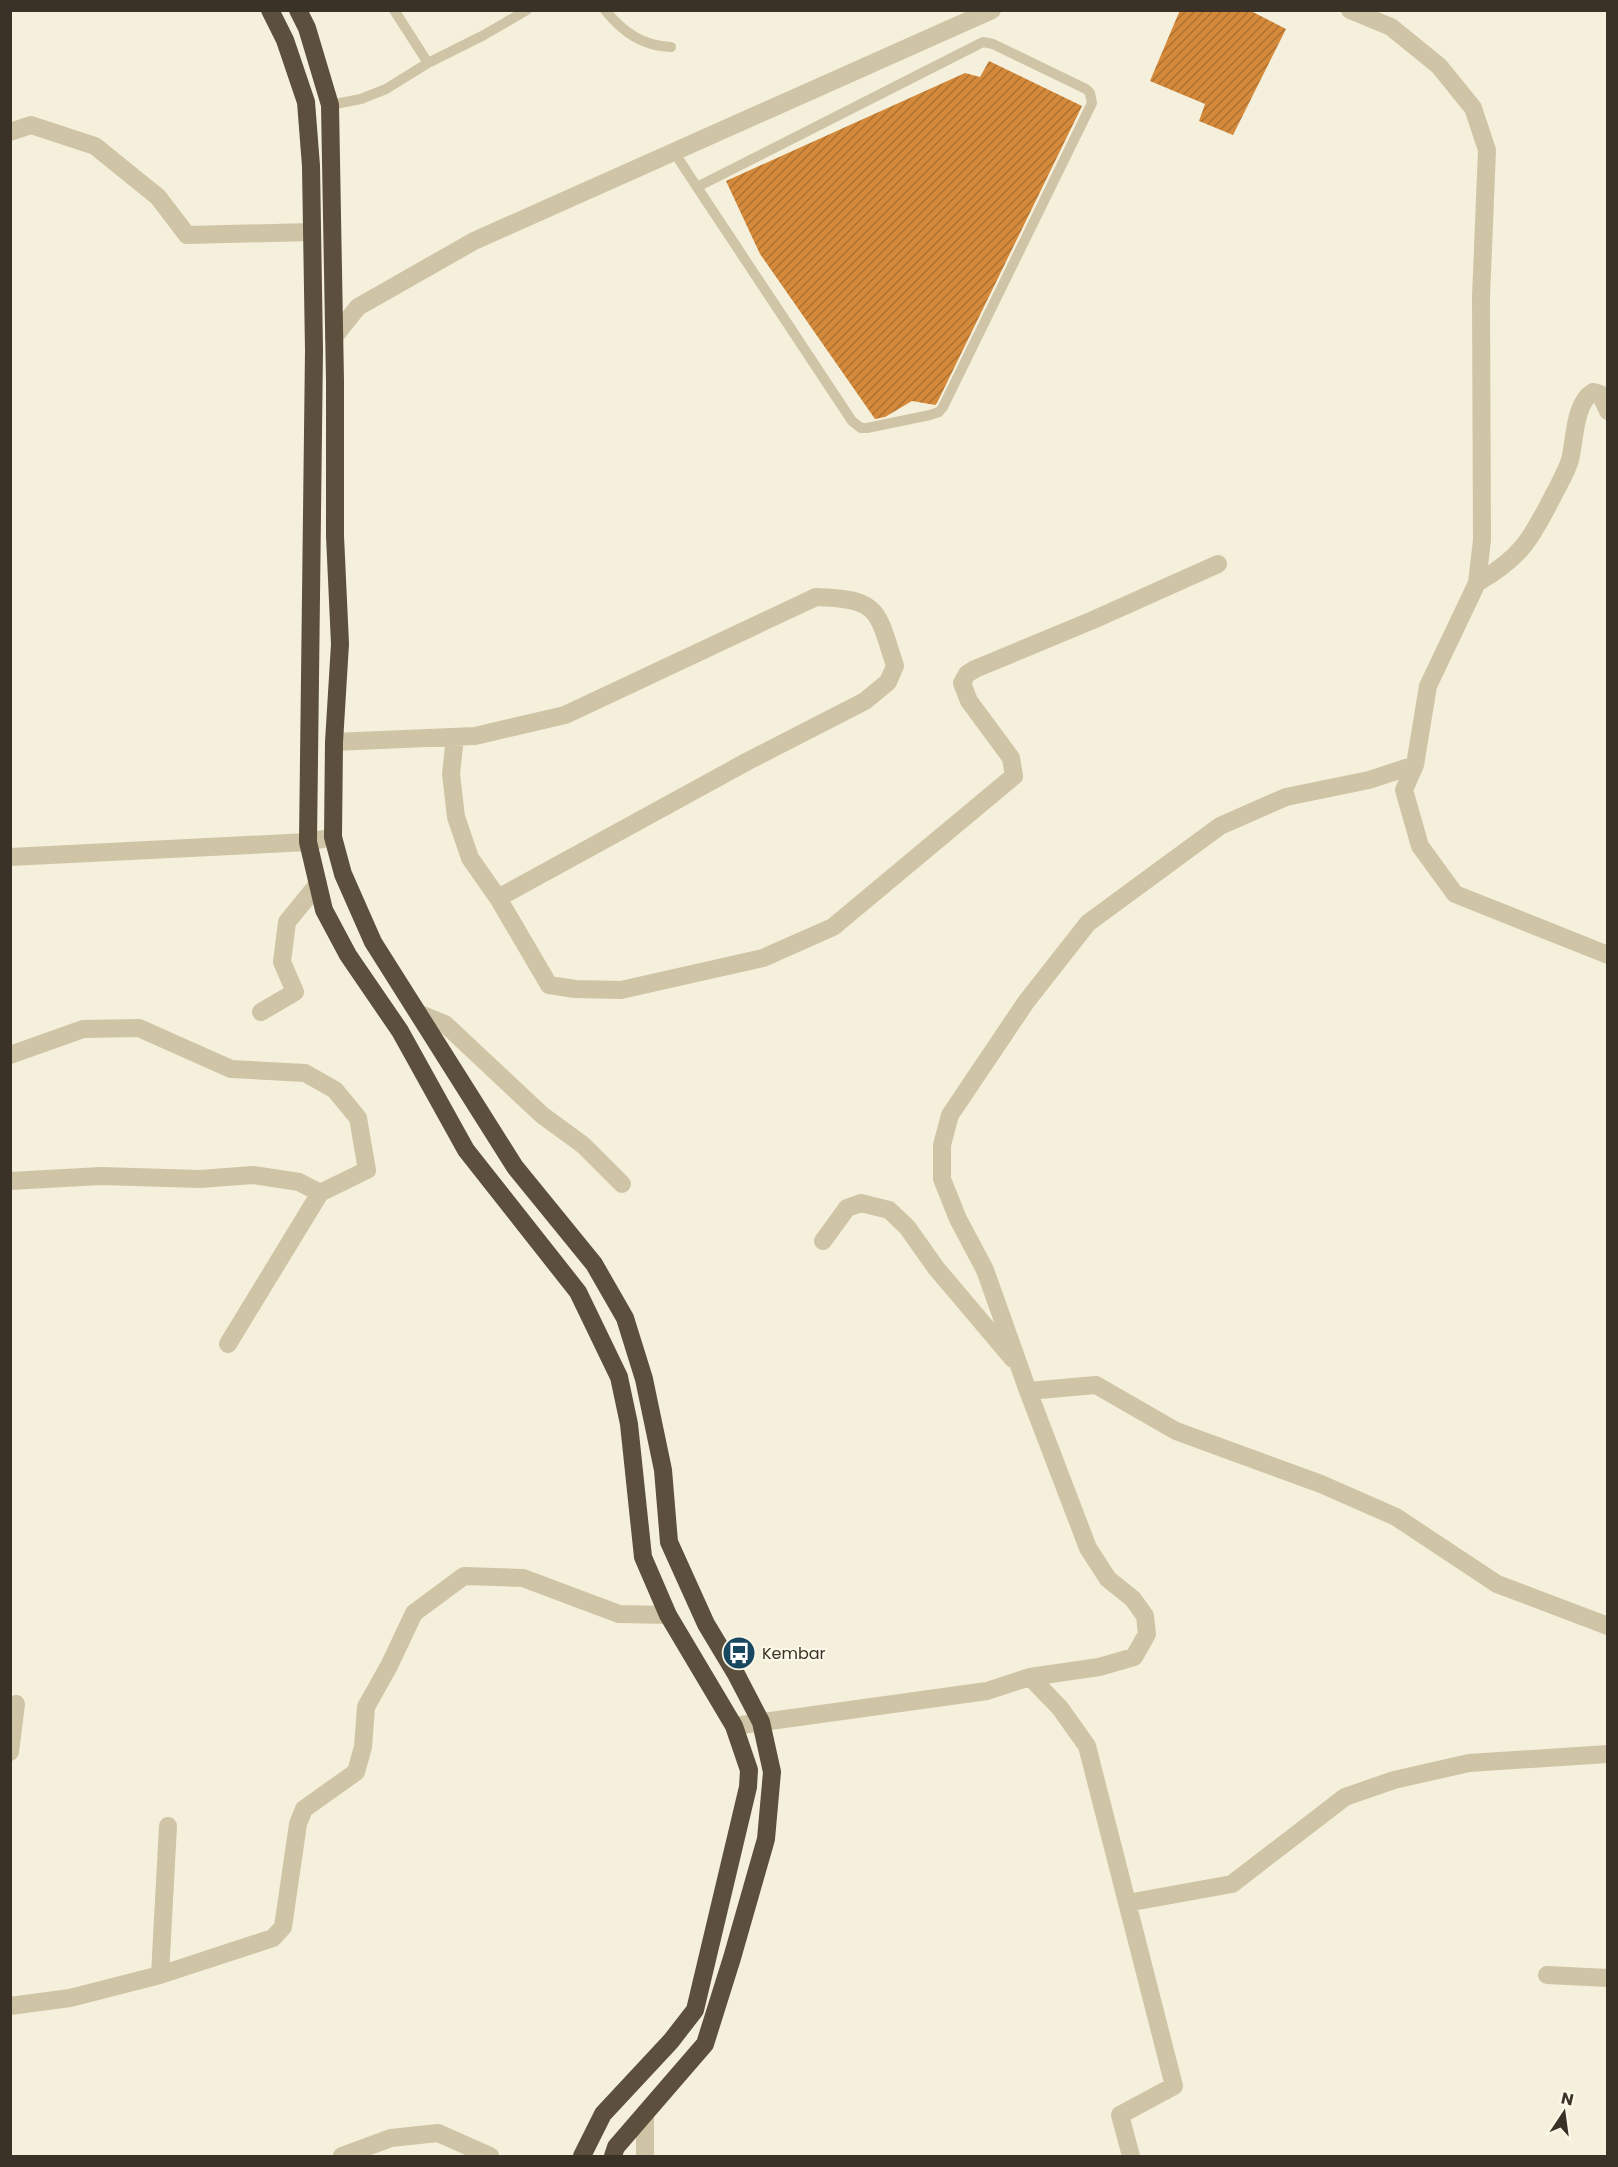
<svg xmlns="http://www.w3.org/2000/svg" width="1618" height="2167" font-family="Poppins,sans-serif">
<style>
.building{fill:url(#building-hatch)}
.lines{fill:none;stroke-linecap:round;stroke-linejoin:round}
.lane{stroke:#cfc4a5;stroke-width:10}
.street{stroke:#cfc4a5;stroke-width:18}
.highway{stroke:#5c4f3d;stroke-width:18}
.labels{text-anchor:middle;dominant-baseline:central;stroke-width:4.5;stroke-linejoin:round;paint-order:stroke}
.poi-label{font-size:16px;fill:#3a3227;stroke:#fcf8e8;text-anchor:start}
</style>
<defs>
<pattern id="building-hatch" width="6" height="6" patternUnits="userSpaceOnUse" patternTransform="scale(1.5)"><rect width="6" height="6" fill="#d48a3a"/><path d="M-1 1l2-2M0 6l6-6M5 7l2-2" fill="none" stroke="#ad7131"/></pattern>
</defs>
<rect width="100%" height="100%" fill="#f5f0db"/>
<!-- building -->
<path class="building" d="M1180,10H1249L1286,29L1233,135L1199,121L1205,104L1150,81Z
M989,61L1082,106L937,403L935,405L912,401L885,417L875,419L760,254L726,181L965,73L980,77Z"/>
<g class="lines">
<!-- lane -->
<path class="lane" d="M394,10L428,63
M605,10C623,32 642,46 671,47
M330,105L361,99L386,89L428,63L484,35L527,10
M674,152L691,178L852,421L861,428H867L930,415L939,412L943,407L1092,103L1090,93L1086,89L993,44L983,42L697,187"/>
<!-- street -->
<path class="street" d="M1350,10L1391,27L1439,66L1473,108L1487,150L1481,297L1482,540L1477,583L1428,686L1415,765L1404,790L1420,846L1455,894L1608,955
M10,132L31,125L95,146L158,197L187,235L311,232
M334,337L358,307L474,241L992,10
M1477,583C1520,558 1530,541 1552,498C1558,486 1566,473 1570,460C1575,441 1574,403 1593,392L1600,394L1608,411
M455,737L451,774L456,817L470,858L498,898L549,985L575,989L621,990L763,958L833,927L1014,776L1011,758L969,701L962,683L967,674L975,669L1093,620L1218,564
M334,742L475,736L565,715L816,597C880,599 877,610 895,666L888,682L865,701L748,761L498,898
M10,857L308,842L333,837
M261,1012L295,992L282,962L287,922L318,884
M418,1013L445,1024L542,1115L583,1145L622,1184
M10,1055L83,1029L139,1028L231,1069L305,1073L335,1090L358,1118L367,1170L320,1193L228,1344
M10,1181L101,1176L200,1179L253,1175L299,1182L320,1193
M823,1241L847,1208L861,1203L889,1210L907,1227L936,1268L1013,1359
M1028,1391L985,1270L958,1219L942,1179V1145L950,1115L1026,1002L1088,923L1220,826L1286,797L1369,780L1415,765
M1030,1677L1099,1667L1134,1657L1147,1634L1145,1616L1133,1599L1108,1579L1088,1548L1028,1391L1096,1385L1176,1431L1321,1484L1396,1517L1497,1584L1608,1626
M734,1726L987,1691L1030,1677L1060,1708L1087,1746L1174,2086L1120,2115L1131,2156
M10,1752L16,1704
M1127,1903L1232,1884L1345,1797L1394,1780L1469,1763L1608,1754
M160,1975L168,1826
M1547,1975L1608,1978
M10,2006L70,1998L160,1975L273,1938L283,1927L298,1824L304,1809L356,1772L363,1747L366,1707L389,1666L414,1613L464,1576L523,1578L619,1614L668,1615
M342,2156L391,2138L438,2133L490,2156
M645,2156V2113"/>
<!-- highway -->
<path class="highway" d="M270,10L285,40L306,102L311,166L314,350L308,842L324,910L348,955L400,1031L466,1150L578,1292L619,1377L629,1424L643,1557L668,1615L734,1726L749,1770L748,1787L695,2010L671,2041L603,2114L582,2156
M298,10L307,28L330,105L335,381V536L340,644L334,742L333,837L343,874L373,942L515,1167L594,1264L625,1318L644,1379L663,1470L669,1542L706,1624L736,1674L761,1722L772,1772L766,1839L732,1958L705,2044L616,2147L613,2156"/>
</g>
<!-- icons -->
<defs>
<g id="bus-disc" transform="scale(1.725)"><circle r="9.5" fill="#184760" stroke="#fcf8e8"/><path d="M-5-6H5V4H4V6H2V4H-2V6H-4V4H-5ZM-3.5-4V0h7V-4ZM-3.5 1.2v1.5H-2V1.2ZM2 1.2v1.5H3.5V1.2Z" fill="#fff"/></g>
</defs>
<g fill-rule="evenodd">
<use href="#bus-disc" x="739" y="1653"/>
</g>
<g class="labels">
<!-- poi labels -->
<g class="poi-label">
<text x="762" y="1653">Kembar</text>
</g>
</g>
<!-- border -->
<rect width="1618" height="2167" fill="none" stroke="#3a3227" stroke-width="24"/>
<!-- north arrow -->
<g transform="translate(1564 2113) rotate(13)" stroke="#fcf8e8" stroke-width="4.5" paint-order="stroke">
<path d="M0-4.5L10 22L0 15L-10 22Z" fill="#3a3227"/>
<text y="-9" font-size="16" font-weight="bold" text-anchor="middle" fill="#3a3227">N</text>
</g>
</svg>
